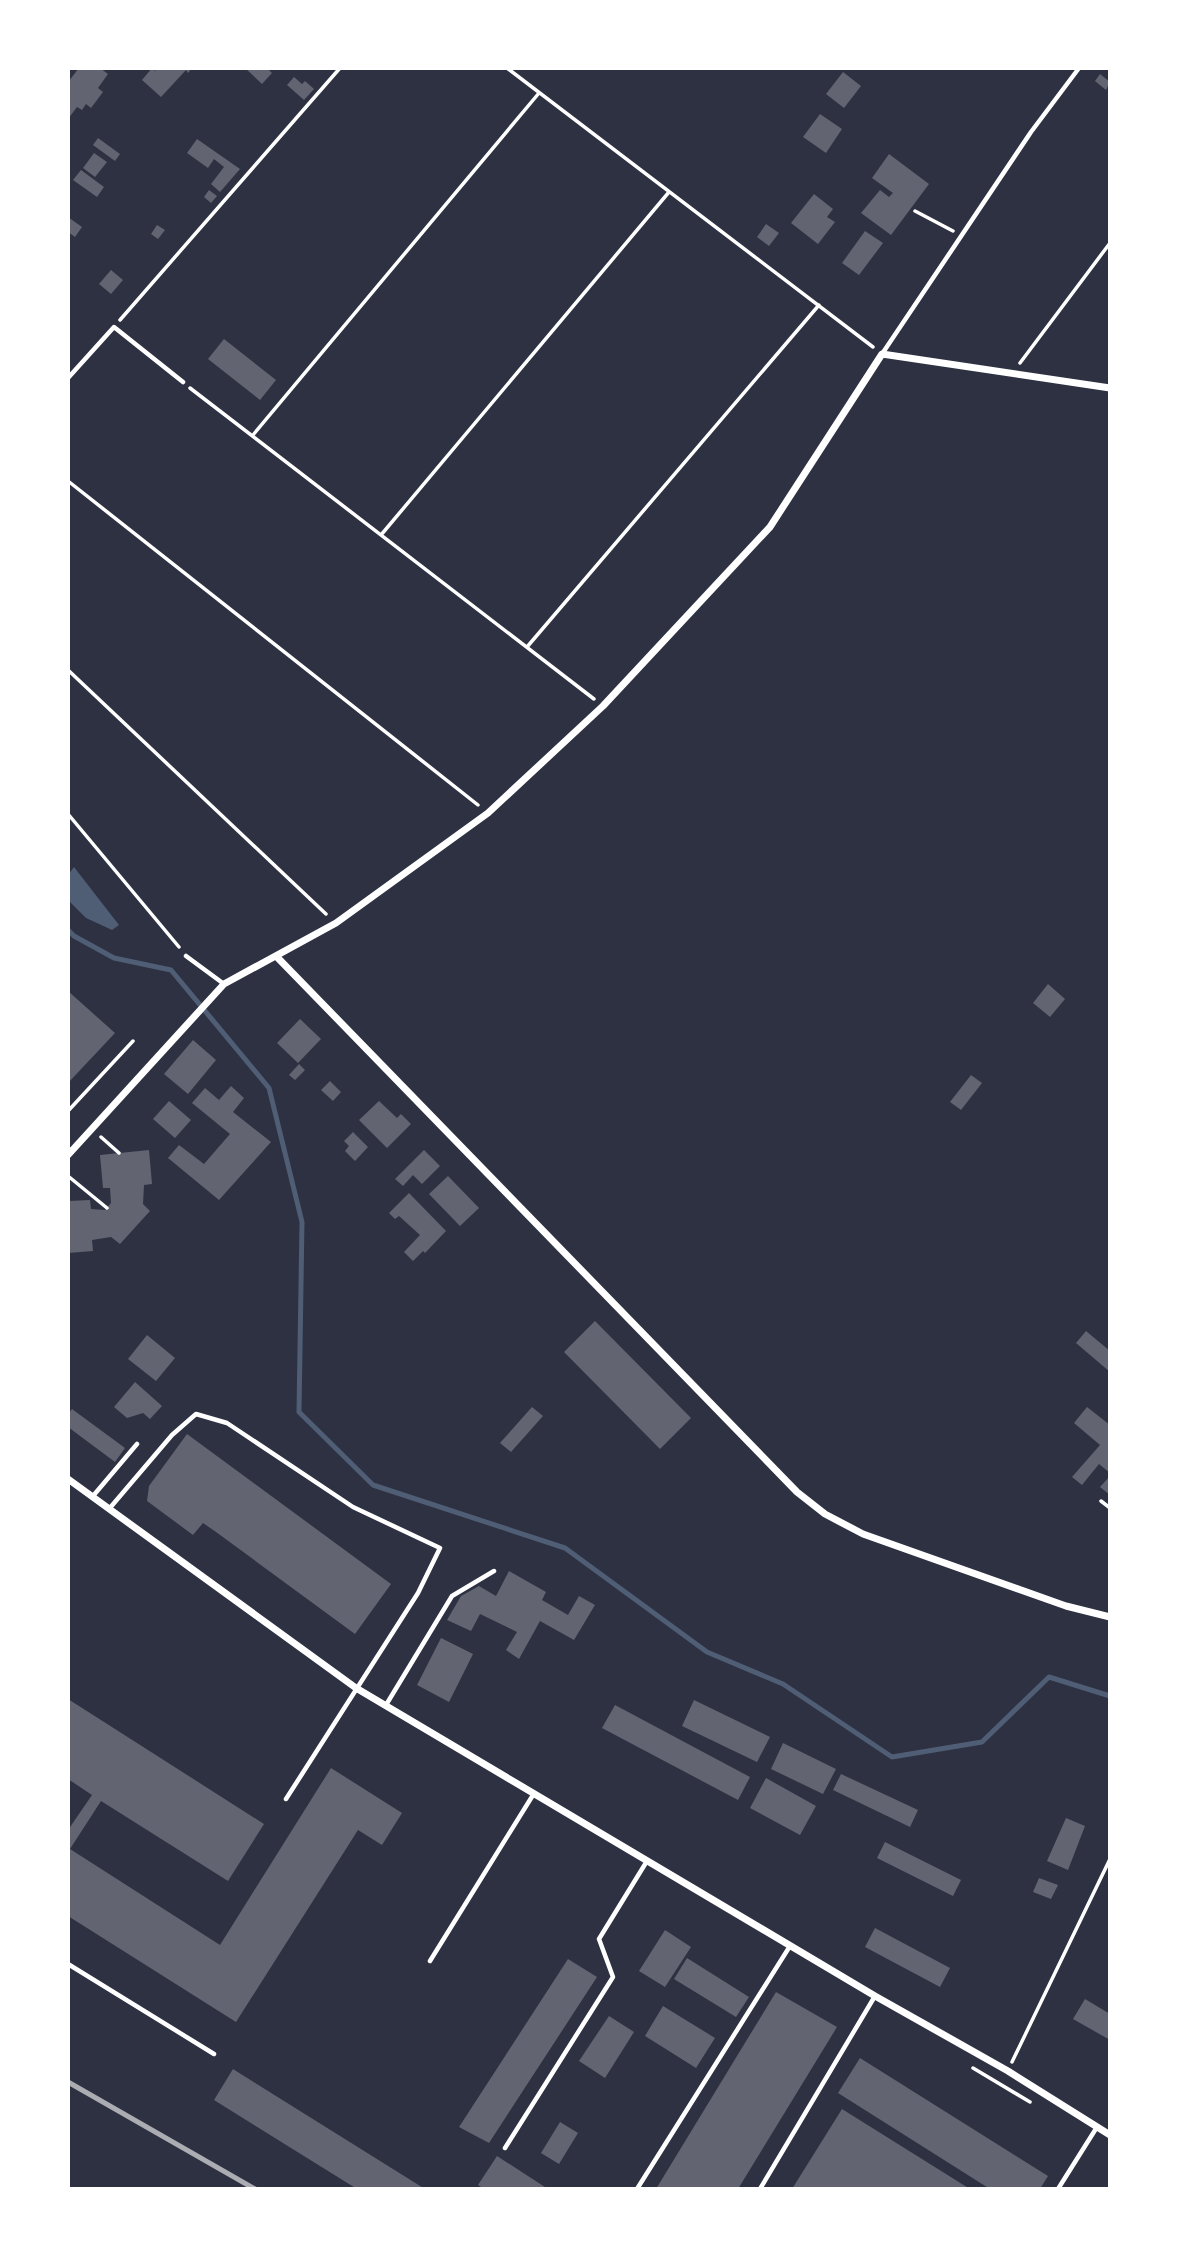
<svg xmlns="http://www.w3.org/2000/svg" width="1178" height="2257" font-family="Barlow,sans-serif">
<style>
.water{fill:#4f5d75}
.lines{fill:none;stroke-linecap:round;stroke-linejoin:round}
.stream{stroke:#4f5d75;stroke-width:5}
.building{fill:#626471}
.path{stroke:#fff;stroke-width:3.5}
.service{stroke:#fff;stroke-width:4.5}
.minor{stroke:#fff;stroke-width:7}
.rail{stroke:#abadb3;stroke-width:5}
</style>
<rect width="100%" height="100%" fill="#2d3142"/>
<!-- water -->
<path class="water" d="M74,867L119,925L112,930L86,918L68,900V875Z"/>
<g class="lines">
<!-- stream -->
<path class="stream" d="M68,930L74,936L114,958L171,970L269,1088L302,1222L299,1412L373,1485L565,1548L707,1652L783,1684L892,1757L982,1742L1049,1677L1110,1696"/>
</g>
<!-- building -->
<path class="building" d="M79,68H100L108,74L98,88L103,92L91,108L86,104L82,110L77,107L68,119V82Z
M152,68L155,71L157,68H192L188,73L186,70L161,97L142,80Z
M245,68H267L272,73L262,84Z
M843,72L861,86L844,108L826,94Z
M1100,74L1110,82L1106,90L1095,81Z
M294,77L302,84L305,81L314,89L304,100L287,85Z
M820,114L842,129L826,153L803,137Z
M98,138L120,154L115,161L93,145Z
M197,139L240,169L220,192L211,184L224,167L214,159L208,168L187,153Z
M94,153L107,162L95,177L83,168Z
M889,154L929,184L891,235L861,213L880,190L889,197L893,193L872,178Z
M81,170L104,187L97,197L73,180Z
M209,190L217,196L211,203L204,197Z
M814,194L833,209L827,217L835,222L818,244L791,223Z
M68,217L82,227L75,237L68,232Z
M766,224L779,233L769,246L757,237Z
M157,225L165,230L158,239L151,234Z
M865,231L883,243L859,275L842,263Z
M111,270L123,280L111,294L99,284Z
M224,339L276,380L260,400L208,359Z
M1048,984L1065,999L1050,1017L1033,1003Z
M68,991L115,1033L68,1083Z
M300,1019L321,1039L298,1063L277,1043Z
M193,1040L216,1060L188,1094L164,1074Z
M299,1064L305,1070L295,1080L289,1075Z
M971,1075L982,1083L961,1110L950,1102Z
M330,1081L341,1092L333,1101L321,1090Z
M231,1086L244,1098L233,1112L271,1142L219,1200L168,1158L179,1145L204,1164L230,1134L192,1103L205,1088L219,1100Z
M169,1101L191,1120L175,1138L153,1119Z
M379,1101L397,1118L401,1114L411,1124L387,1148L359,1120Z
M353,1132L368,1147L355,1161L345,1151L349,1146L344,1141Z
M149,1150L152,1184L144,1185L143,1204L150,1211L120,1244L111,1237L92,1240L93,1251L68,1253V1201L90,1200L91,1209L105,1210L111,1203L110,1188H103L100,1155Z
M424,1150L440,1166L422,1184L413,1175L403,1186L395,1179Z
M448,1176L479,1208L460,1226L429,1194Z
M409,1193L446,1231L425,1253L423,1251L413,1261L404,1252L420,1235L399,1216L395,1219L389,1213Z
M595,1321L691,1418L660,1449L564,1352Z
M1086,1331L1110,1351V1372L1076,1343Z
M147,1335L175,1358L156,1381L128,1359Z
M135,1382L162,1406L150,1419L143,1413L127,1418L114,1407Z
M532,1407L543,1416L511,1452L500,1443Z
M1087,1407L1110,1425V1473L1099,1464L1082,1485L1072,1477L1100,1445L1074,1423Z
M72,1409L125,1448L115,1462L68,1427V1414Z
M187,1434L391,1584L355,1634L216,1532L203,1523L193,1535L147,1501L149,1486Z
M1110,1476V1495L1100,1487Z
M509,1571L546,1592L542,1600L568,1615L579,1596L595,1605L574,1640L540,1621L519,1659L506,1650L517,1632L480,1614L471,1631L447,1620L461,1596L479,1586L496,1596Z
M441,1638L473,1654L449,1702L417,1685Z
M68,1699L264,1824L228,1881L101,1801L70,1849L220,1945L331,1768L402,1813L382,1845L358,1830L236,2022L68,1916V1830L92,1795L68,1779Z
M694,1700L770,1737L757,1762L682,1726Z
M615,1705L750,1777L738,1800L602,1728Z
M783,1743L836,1769L823,1794L771,1769Z
M841,1774L918,1810L910,1827L833,1790Z
M766,1778L816,1806L800,1835L750,1808Z
M1066,1818L1085,1826L1068,1870L1047,1861Z
M885,1842L961,1880L953,1896L877,1858Z
M1039,1878L1058,1885L1051,1899L1033,1892Z
M875,1928L950,1968L940,1987L865,1947Z
M665,1930L691,1947L665,1987L639,1971Z
M687,1958L749,1997L736,2017L674,1979Z
M568,1959L597,1977L489,2143L459,2127Z
M776,1992L837,2027L738,2189H656Z
M1085,1999L1110,2014V2040L1073,2019Z
M663,2006L715,2038L696,2068L645,2036Z
M609,2016L634,2032L605,2078L579,2061Z
M860,2058L1048,2176L1040,2189H990L838,2093Z
M233,2069L425,2189H357L214,2100Z
M842,2109L970,2189H792Z
M560,2122L578,2133L559,2164L541,2153Z
M497,2156L548,2189H484L478,2185Z"/>
<g class="lines">
<!-- path -->
<path class="path" d="M507,68L873,347
M915,211L953,231
M120,320L340,68
M1020,363L1110,243
M190,388L594,699
M253,435L539,93
M68,481L478,805
M381,535L669,192
M527,647L819,305
M68,670L326,914
M68,814L179,947
M68,1111L133,1041
M101,1137L119,1153
M68,1176L107,1208
M1101,1501L1110,1508
M1012,2062L1110,1859
M973,2068L1030,2102"/>
<!-- service -->
<path class="service" d="M882,354L1031,132L1079,68
M68,378L114,327L183,382
M186,956L224,984
M93,1496L137,1444
M109,1509L172,1435L196,1414L227,1423L353,1507L440,1548L418,1593L286,1799
M386,1705L452,1596L494,1571
M430,1961L533,1795
M68,1964L214,2054
M505,2148L613,1977L599,1939L647,1861
M637,2189L790,1946
M760,2189L875,1996
M1058,2189L1097,2127"/>
<!-- minor -->
<path class="minor" d="M276,956L797,1492L825,1514L863,1534L1066,1606L1110,1617
M68,1155L224,984L336,923L488,813L603,706L770,527L882,354L1110,388
M68,1479L356,1688L875,1996L1008,2071L1110,2135"/>
<!-- rail -->
<path class="rail" d="M68,2082L255,2189"/>
</g>
<!-- border -->
<rect width="1178" height="2257" fill="none" stroke="#ffffff" stroke-width="140"/>
</svg>
